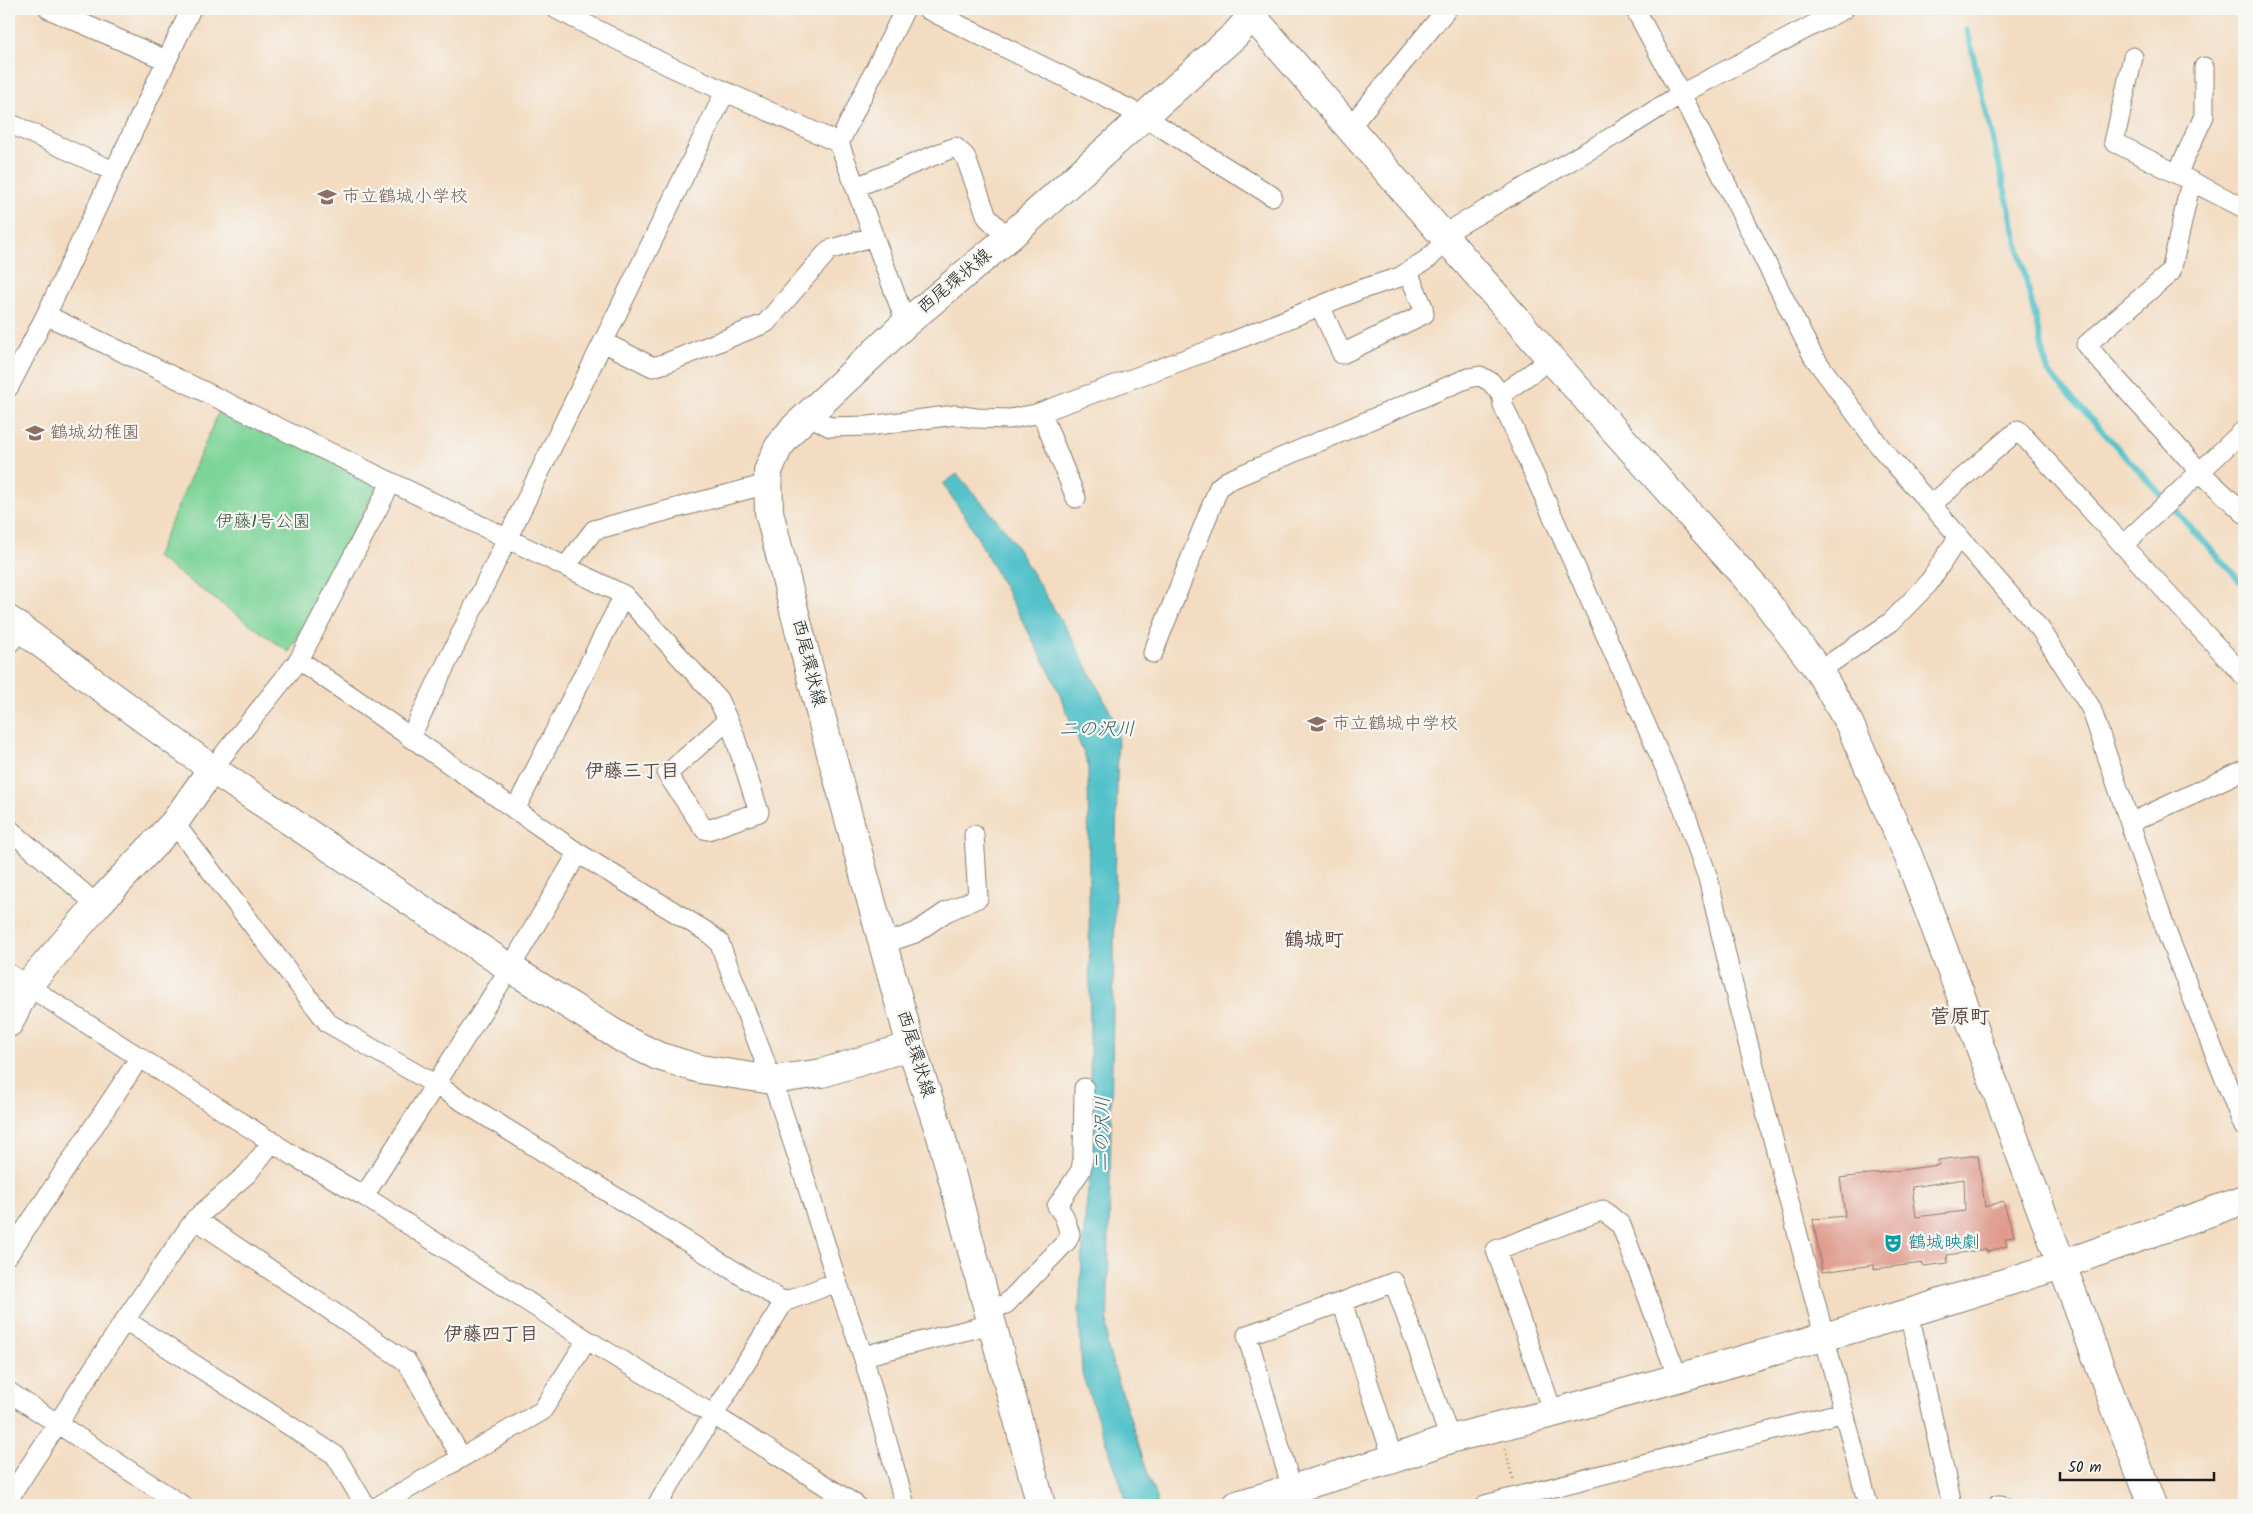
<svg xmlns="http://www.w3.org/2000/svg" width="2253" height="1514" font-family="Kalam,'Klee One',sans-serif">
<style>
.green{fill:#7dd498;stroke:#4c785a}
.water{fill:#54c2ca;stroke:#386f73}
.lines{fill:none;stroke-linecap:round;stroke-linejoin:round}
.stream{stroke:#54c2ca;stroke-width:6}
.building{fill:#df988a;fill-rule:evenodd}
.street-casing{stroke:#887c6e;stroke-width:21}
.secondary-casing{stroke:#887c6e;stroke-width:30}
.path{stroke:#887c6e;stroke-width:3;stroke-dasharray:1 4;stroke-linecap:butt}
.street{stroke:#fff;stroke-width:19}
.secondary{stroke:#fff;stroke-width:28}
.labels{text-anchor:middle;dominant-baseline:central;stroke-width:4.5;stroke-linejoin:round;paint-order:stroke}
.education-label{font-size:18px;fill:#785e54;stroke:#f6f6f2;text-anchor:start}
.street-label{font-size:18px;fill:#1c1c1c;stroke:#f6f6f2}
.park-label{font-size:18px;fill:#3e5c47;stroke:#f6f6f2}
.culture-label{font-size:18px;fill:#0d838f;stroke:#f6f6f2;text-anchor:start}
.water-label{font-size:19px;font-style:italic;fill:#325e62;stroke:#f6f6f2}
.neighbourhood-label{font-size:19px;font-weight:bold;fill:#604742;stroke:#f6f6f2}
.quarter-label{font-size:20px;font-weight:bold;fill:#604742;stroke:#f6f6f2}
</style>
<rect width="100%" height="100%" fill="#f6f6f2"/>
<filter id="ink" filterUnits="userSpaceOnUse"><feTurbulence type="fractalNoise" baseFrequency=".02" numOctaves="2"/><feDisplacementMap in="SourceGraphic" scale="10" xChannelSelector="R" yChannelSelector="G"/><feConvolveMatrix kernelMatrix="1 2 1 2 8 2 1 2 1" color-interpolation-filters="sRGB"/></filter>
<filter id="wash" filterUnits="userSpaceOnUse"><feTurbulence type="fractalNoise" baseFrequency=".0096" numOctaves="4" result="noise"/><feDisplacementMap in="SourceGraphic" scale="20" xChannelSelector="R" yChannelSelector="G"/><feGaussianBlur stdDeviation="1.12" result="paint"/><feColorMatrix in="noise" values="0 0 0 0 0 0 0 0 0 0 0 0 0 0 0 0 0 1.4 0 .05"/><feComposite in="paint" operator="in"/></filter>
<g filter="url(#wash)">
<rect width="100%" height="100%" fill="#f3dcc1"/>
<!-- green -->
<path class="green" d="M222,404L381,480L289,652L156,557Z"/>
<!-- water -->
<path class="water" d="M957,474L1007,532L1073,640L1118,727L1107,1346L1158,1505H1128L1082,1374L1079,1309L1083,1241L1091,1160L1088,764L1052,676L969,522L943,484Z"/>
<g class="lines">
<!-- stream -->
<path class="stream" d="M1967,30L2048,372L2244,585"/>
</g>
<g id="blocks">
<!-- building -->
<path class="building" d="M1978,1155L1985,1207L2003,1201L2014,1236L2005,1239L2007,1246L1987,1252L1986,1249L1947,1255L1948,1263L1924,1266L1923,1263L1874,1269V1265L1822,1272L1813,1219L1845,1216L1840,1178L1939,1165L1938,1160ZM1964,1179L1965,1211L1916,1217L1912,1187Z"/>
</g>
</g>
<g filter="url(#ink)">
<use href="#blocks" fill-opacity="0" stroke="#887c6e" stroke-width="1"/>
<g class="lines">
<!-- street casing -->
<g class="street-casing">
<path id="street" d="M49,9L166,60
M556,9L669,66L839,143L906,323
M927,9L1143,116L1272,196
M1635,9L1681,94L1813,356L1881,448L2041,630L2091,708L2168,936L2244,1127
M2133,57L2114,142L2244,208
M9,123L113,171
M1349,128L1447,9
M839,143L905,9
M2177,174L2204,116V67
M2191,181L2171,272L2086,345L2200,472L2244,513
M856,187L955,147L965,156L987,217L1008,238
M1442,235L1617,134L1681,94L1844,9
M1320,306L1342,354L1424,314L1423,307L1408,272
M46,315L624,595L718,699L733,731L759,812L708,830L704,829L667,774L728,720
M603,342L653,367L666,363L766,323L829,250L874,236
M1551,359L1502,394L1503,405L1684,810L1708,878L1733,985L1868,1505
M9,387L46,315L191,9
M1041,412L1076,498
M808,415L830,427L869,426L955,415L976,418L1010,419L1036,414L1224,345L1359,290L1400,277L1429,258L1447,240
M1931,505L2018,430L2123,545L2244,430
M2123,545L2244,676
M566,566L594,530L767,484
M9,644L21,628
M1153,653L1219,487L1227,481L1468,378L1480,376L1491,382L1502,396
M299,660L578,853L707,932L719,942L772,1080L806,1182L837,1282L863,1356L905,1505
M1819,671L1891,622L1928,584L1959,536
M410,738L725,92
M212,769L299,660L391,483
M515,810L624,595
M174,823L328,1023L436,1085L784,1302
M2130,823L2244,770
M9,829L97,905
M883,944L915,933L946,912L978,898L974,835
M9,974L297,1158L364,1196L587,1340L712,1414L856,1505
M364,1196L510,968L578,853
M195,1219L407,1362L461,1457
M9,1254L140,1057
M1342,1302L1394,1282L1450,1439
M988,1310L1006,1304L1067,1241L1070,1234L1064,1216L1057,1206L1081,1170L1083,1157L1084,1088
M1909,1313L1952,1505
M125,1320L335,1455L365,1505
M863,1356L992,1324
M9,1392L182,1505
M1553,1413L1496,1250L1603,1210L1621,1225L1678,1378
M1292,1489L1247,1335L1342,1302L1393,1459
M9,1498L125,1320L195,1219L247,1174L273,1141
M380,1505L542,1411L587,1340
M657,1505L784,1302L837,1282
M1485,1505L1844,1412
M1998,1505H2001"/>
</g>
<!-- secondary casing -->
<g class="secondary-casing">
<path id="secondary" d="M1246,9L1551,359L1757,590L1819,671L1849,723L1908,855L2152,1505
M9,620L212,769L510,968L625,1040L658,1056L700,1069L772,1080L822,1073L911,1046
M9,1023L27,986L97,905L174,823L212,769
M1041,1505L941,1136L911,1046L883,944L826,735L769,512L768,471L778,448L792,430L906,323L1008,238L1235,35L1258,9
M1237,1505L1393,1459L1450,1439L1553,1413L1909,1313L2061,1265L2244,1200"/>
</g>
<!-- path -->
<path class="path" d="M1505,1449L1513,1479"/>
<!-- street -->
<use href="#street" class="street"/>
<!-- secondary -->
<use href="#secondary" class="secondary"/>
</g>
</g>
<!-- icons -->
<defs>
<g id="school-bare" transform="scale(1.5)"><path d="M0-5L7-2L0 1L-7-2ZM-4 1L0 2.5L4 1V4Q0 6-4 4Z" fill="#8d6e63" stroke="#f6f6f2" stroke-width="2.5" paint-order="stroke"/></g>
<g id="theatre-bare" transform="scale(1.5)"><path d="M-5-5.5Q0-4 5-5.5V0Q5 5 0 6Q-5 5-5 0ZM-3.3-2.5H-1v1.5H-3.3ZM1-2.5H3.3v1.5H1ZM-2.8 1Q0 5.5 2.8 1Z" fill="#0f9aa8" stroke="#f6f6f2" stroke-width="2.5" paint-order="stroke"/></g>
</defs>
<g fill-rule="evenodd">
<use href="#school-bare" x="327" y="197"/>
<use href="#school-bare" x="35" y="433"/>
<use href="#school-bare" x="1317" y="724"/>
<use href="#theatre-bare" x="1893" y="1243"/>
</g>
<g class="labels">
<!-- education labels -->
<g class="education-label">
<text x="342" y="197">市立鶴城小学校</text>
<text x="50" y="433">鶴城幼稚園</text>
<text x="1332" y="724">市立鶴城中学校</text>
</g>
<!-- street labels -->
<g class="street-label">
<text transform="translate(955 282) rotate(-40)">西尾環状線</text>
<text transform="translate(808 663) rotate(76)">西尾環状線</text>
<text transform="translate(915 1054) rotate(73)">西尾環状線</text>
</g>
<!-- park labels -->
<g class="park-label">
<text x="263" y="522">伊藤1号公園</text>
</g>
<!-- culture labels -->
<g class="culture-label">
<text x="1908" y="1243">鶴城映劇</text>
</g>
<!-- water labels -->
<g class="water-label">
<text x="1097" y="730">二の沢川</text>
<text transform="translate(1103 1134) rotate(-89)">二の沢川</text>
</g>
<!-- neighbourhood labels -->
<g class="neighbourhood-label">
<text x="632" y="772">伊藤三丁目</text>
<text x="491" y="1335">伊藤四丁目</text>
</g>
<!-- quarter labels -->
<g class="quarter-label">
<text x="1314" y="941">鶴城町</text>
<text x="1960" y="1018">菅原町</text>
</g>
</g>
<!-- margin -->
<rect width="2253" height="1514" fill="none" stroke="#f6f6f2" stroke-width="30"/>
<!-- scale -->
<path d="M2060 1472v8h154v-8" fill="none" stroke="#1c1c1c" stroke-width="2.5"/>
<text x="2068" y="1472" font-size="15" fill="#1c1c1c" stroke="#f6f6f2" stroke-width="4" paint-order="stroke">50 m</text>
</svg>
